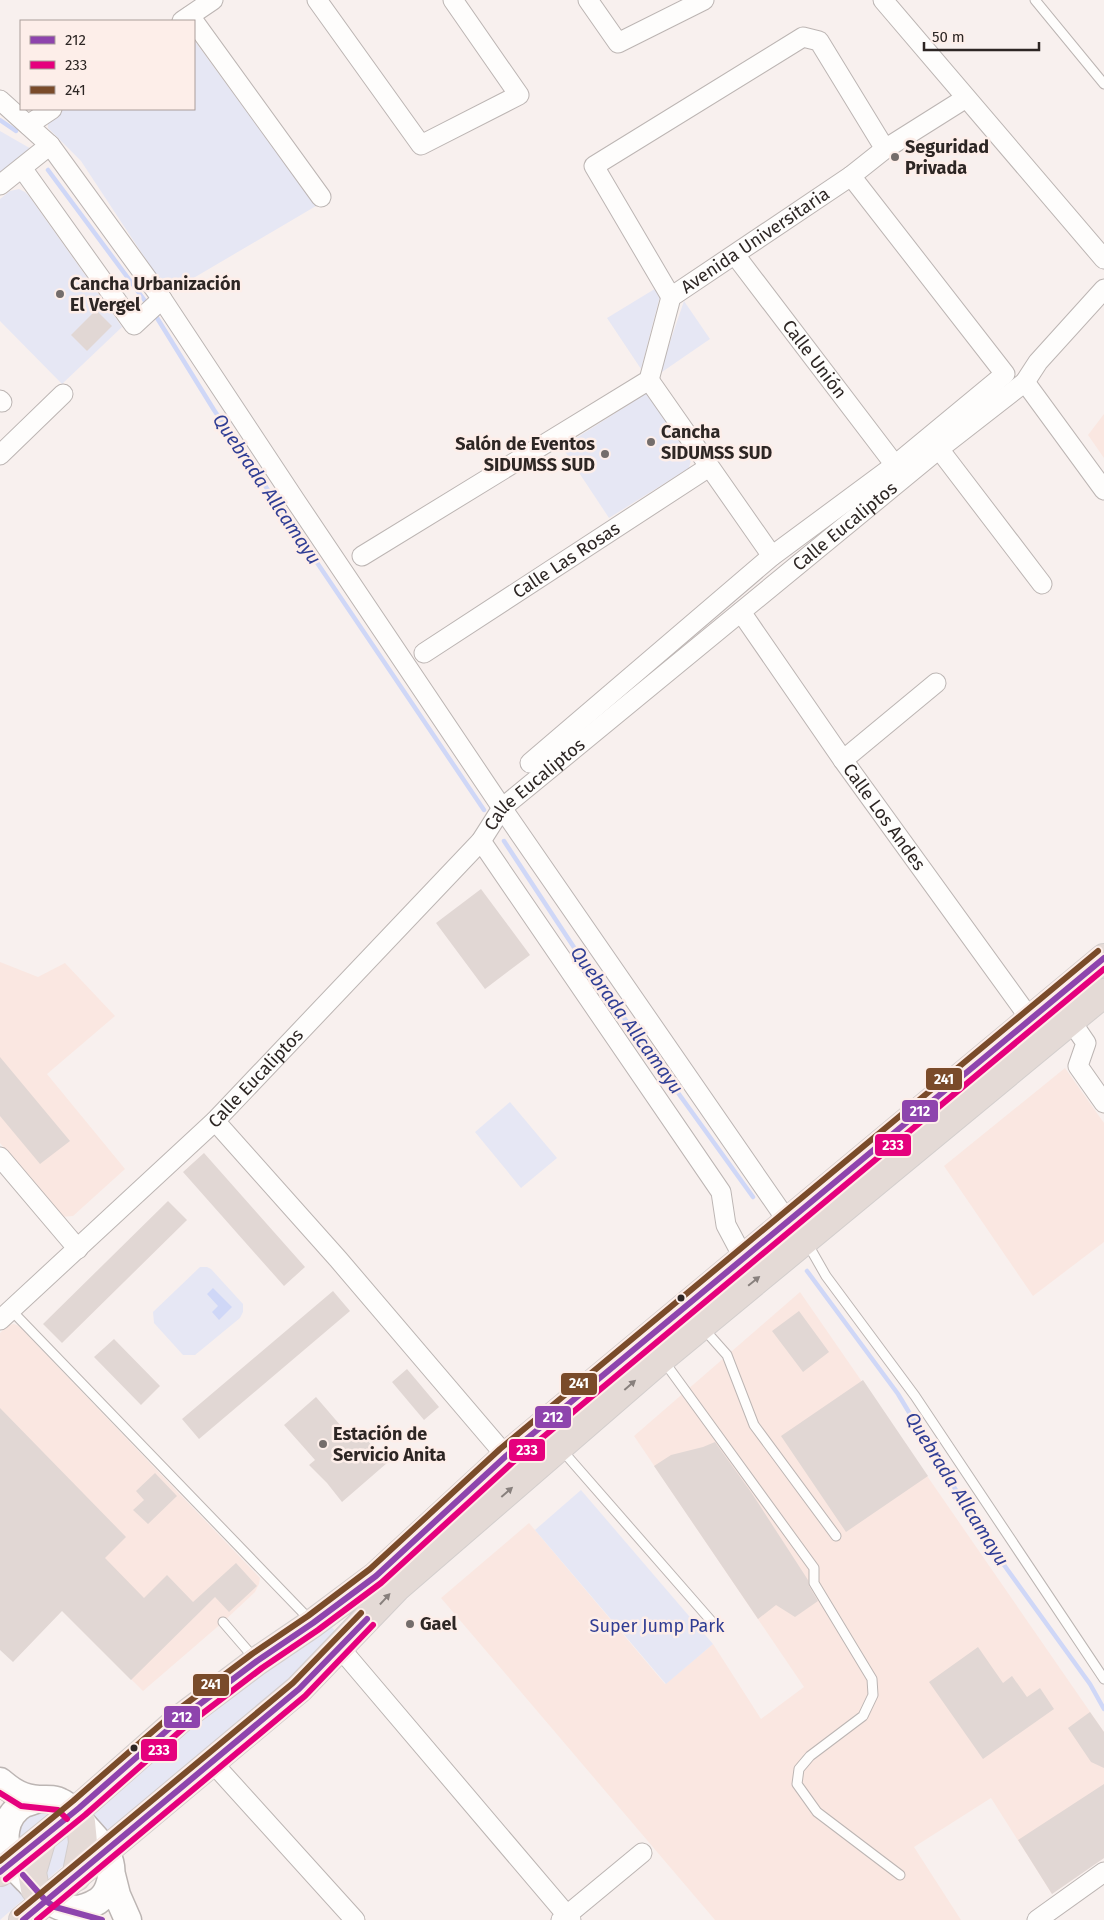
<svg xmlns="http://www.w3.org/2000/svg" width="1104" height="1920" font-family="'Fira Sans',sans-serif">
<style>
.built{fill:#fae7e1}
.green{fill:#e6e7f4}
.water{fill:#cfd7f7}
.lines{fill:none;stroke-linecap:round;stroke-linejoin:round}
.stream{stroke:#cfd7f7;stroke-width:4.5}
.building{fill:#e1d7d4}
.service-casing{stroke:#bcb5b3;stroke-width:11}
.minor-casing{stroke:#bcb5b3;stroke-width:21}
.secondary-casing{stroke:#bcb5b3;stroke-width:29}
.trunk-casing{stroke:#d3cecd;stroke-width:30}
.service{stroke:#fefdfc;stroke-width:9}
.minor{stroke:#fefdfc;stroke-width:19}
.secondary{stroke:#fefdfc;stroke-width:26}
.trunk{stroke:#e4dad6;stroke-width:28}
.bus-1-casing{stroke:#fdeee9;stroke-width:10}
.bus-2-casing{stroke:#fdeee9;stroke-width:10}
.bus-3-casing{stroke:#fdeee9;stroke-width:10}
.bus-1{stroke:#8e44ad;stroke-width:6}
.bus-2{stroke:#e5007d;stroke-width:6}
.bus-3{stroke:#7a4b2a;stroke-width:6}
.oneway{fill:#88807d}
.poi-dot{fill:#746d6b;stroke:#fdeee9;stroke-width:2}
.bus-dot{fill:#2d2624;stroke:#fdeee9;stroke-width:2}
.labels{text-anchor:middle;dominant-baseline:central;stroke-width:5;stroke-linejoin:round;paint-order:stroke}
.poi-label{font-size:18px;font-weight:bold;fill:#2d2624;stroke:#fdeee9;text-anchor:start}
.street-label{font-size:18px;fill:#2d2624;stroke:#fdeee9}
.park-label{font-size:18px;fill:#2f3c93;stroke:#fdeee9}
.water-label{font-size:19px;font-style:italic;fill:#303e95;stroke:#fdeee9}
.line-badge{stroke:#fdeee9;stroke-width:2}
.badge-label{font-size:14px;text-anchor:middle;font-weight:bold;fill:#fff}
</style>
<rect width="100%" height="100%" fill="#f8f0ee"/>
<!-- built -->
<path class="built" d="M1104,414V458L1088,435Z
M0,962L38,977L65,963L115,1016L47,1074L125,1169L73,1216L61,1217L0,1143Z
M1065,1068L1104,1123V1242L1033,1296L944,1166Z
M800,1292L1104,1732V1858L1052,1894L991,1798L914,1847L961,1920H715L441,1598L529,1523L665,1684L713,1644L761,1719L804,1687L634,1436Z
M14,1324L19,1326L260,1578L259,1584L255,1592L223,1622L143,1691L0,1549V1333L8,1325Z"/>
<!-- green -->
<path class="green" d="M194,40L316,206L168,293L81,161L48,128C47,117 53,114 61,109H194Z
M0,131L33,150L0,180Z
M19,189L25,192L29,196L122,327L62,384L0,321V199L10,191Z
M658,287L660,296L641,369L607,318Z
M684,301L710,339L659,374Z
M647,393L692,456L689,468L609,518L562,447Z
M510,1102L557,1158L521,1188L475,1132Z
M200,1267H207L211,1269L243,1304V1312L240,1318L195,1355H183L154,1323L153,1312Z
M581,1490L713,1644L666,1684L535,1530Z
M329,1623L338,1635L305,1668L109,1837L91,1816L161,1747Z
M57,1811L13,1848L12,1843L27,1812Z
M72,1829V1856L64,1865L43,1883L49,1848Z
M9,1872L27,1896L0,1920V1880Z"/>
<!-- water -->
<path class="water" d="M213,1288L232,1307L219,1320L212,1312L218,1306L207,1294Z"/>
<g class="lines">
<!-- stream -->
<path class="stream" d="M0,120L16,131
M48,170L148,305
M154,313L214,410L484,810
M504,841L581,958L753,1197
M807,1271L898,1394L986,1540L1090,1684L1104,1709"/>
</g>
<!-- building -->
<path class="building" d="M96,310L112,326L87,351L71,335Z
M481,889L530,955L485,989L436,923Z
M0,1057L70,1141L40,1164L0,1116Z
M204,1153L305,1267L284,1286L183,1172Z
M168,1201L187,1220L62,1343L43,1324Z
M333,1291L350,1311L199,1439L182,1419Z
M799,1311L829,1352L803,1372L772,1331Z
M114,1339L160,1386L141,1405L94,1357Z
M407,1369L439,1407L424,1420L392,1382Z
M863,1380L928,1476L846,1532L781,1436Z
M316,1397L347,1433L355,1426L387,1463L342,1502L327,1483L309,1465L315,1460L284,1425Z
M0,1408L126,1537L105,1558L144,1598L167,1575L193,1602L236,1563L257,1586L229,1612L215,1597L131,1680L62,1611L13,1662L0,1650Z
M715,1442L751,1492L808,1580L809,1586L818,1601L795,1617L776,1605L758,1619L654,1466L671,1455L703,1447Z
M155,1473L177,1496L148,1524L133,1510L144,1500L136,1491Z
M978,1647L1003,1683L1012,1676L1027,1697L1040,1688L1054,1709L983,1759L929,1682Z
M1090,1712L1104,1732V1768L1091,1762L1068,1728Z
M1104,1784V1858L1052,1894L1018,1840Z"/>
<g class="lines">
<!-- service casing -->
<g class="service-casing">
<path id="service" d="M1035,0L1104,84
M806,1241L826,1276L915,1396L1104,1679
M11,1310L311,1621
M703,1328L727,1355L754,1425L836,1536
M663,1360L814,1568V1583L872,1679L873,1695L863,1716L810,1756L799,1769L797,1784L817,1812L900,1875
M561,1449L713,1623
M223,1622L255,1659"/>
</g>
<!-- minor casing -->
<g class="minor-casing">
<g id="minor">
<path d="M317,0L421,145L519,95L453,0"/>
<path d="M588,0L618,43L704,0"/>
<path d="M883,0L1104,259"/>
<path d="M190,16L321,197"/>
<path d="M182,21L213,0"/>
<path d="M0,100L50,145L162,299L295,500L502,808L788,1222"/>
<path d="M28,125L52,109"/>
<path d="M22,168L134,325L162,299"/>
<path d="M0,185L50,145"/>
<path id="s1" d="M735,255L895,465"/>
<path d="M671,297L594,166L803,37L819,41L885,149"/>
<path d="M649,380L772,556"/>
<path d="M1025,382L1104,490"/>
<path d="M0,400L2,402"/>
<path d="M939,449L1042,584"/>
<path d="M0,455L63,394"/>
<path id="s2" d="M362,556L649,380L671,297L851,176L885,149L966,98"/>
<path id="s3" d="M741,612L843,760L1031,1020"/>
<path id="s4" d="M424,653L709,467"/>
<path d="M843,760L936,683"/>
<path d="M530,763L772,556L895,465L1005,374L851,176"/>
<path d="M481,841L721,1192L726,1225L743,1257"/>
<path d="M1071,1021L1086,1043L1078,1066L1104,1103"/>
<path d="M215,1121L338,1259L506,1456"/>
<path d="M0,1157L78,1249"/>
<path id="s5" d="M0,1320L215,1121L481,841L502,808L939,449L1025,382L1038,362L1104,289"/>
<path d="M340,1648L571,1920"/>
<path d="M212,1762L355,1920"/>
<path d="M561,1920L642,1853"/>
<path d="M1037,1920L1104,1872"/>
</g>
</g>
<!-- secondary casing -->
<g class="secondary-casing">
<path id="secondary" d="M0,1781C13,1792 22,1798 39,1799
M39,1799C46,1799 55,1798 61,1802C70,1806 77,1817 83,1824C98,1841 117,1857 110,1882C108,1890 104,1897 98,1901C68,1920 48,1903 28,1881C22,1875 14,1868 11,1861C2,1841 3,1816 24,1804C29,1802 34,1801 39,1799Z
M112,1875L117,1895L128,1920"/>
</g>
<!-- trunk casing -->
<g class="trunk-casing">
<path id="trunk" d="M0,1872L79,1808L180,1719L257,1661L313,1623L376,1576L506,1456L1104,958
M76,1877L83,1843L81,1822
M35,1889L32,1872L42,1838
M23,1920L299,1689L396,1588L662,1358L1104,993"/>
</g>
<!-- service -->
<use href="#service" class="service"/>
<!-- minor -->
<use href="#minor" class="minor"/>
<!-- secondary -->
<use href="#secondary" class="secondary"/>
<!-- trunk -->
<use href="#trunk" class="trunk"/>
<!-- bus-1 casing -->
<g class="bus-1-casing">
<path id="bus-1" d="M0,1872L79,1808L180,1719L257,1661L313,1623L376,1576L506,1456L1104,958
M23,1875L46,1901L55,1907L102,1920
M23,1920L299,1689L367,1619"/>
</g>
<!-- bus-2 casing -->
<g class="bus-2-casing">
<path id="bus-2" d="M0,1793L21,1806L58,1810L67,1819
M6,1879L85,1815L186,1726L262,1668L318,1630L381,1583L512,1463L1104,969
M37,1920L305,1696L373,1625"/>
</g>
<!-- bus-3 casing -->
<g class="bus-3-casing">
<path id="bus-3" d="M0,1861L73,1801L175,1712L252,1654L308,1616L370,1569L500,1449L1098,951
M17,1913L293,1683L361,1613"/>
</g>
<!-- bus-1 -->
<use href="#bus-1" class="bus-1"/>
<!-- bus-2 -->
<use href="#bus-2" class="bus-2"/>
<!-- bus-3 -->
<use href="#bus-3" class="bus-3"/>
</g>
<!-- one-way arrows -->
<defs><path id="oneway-solid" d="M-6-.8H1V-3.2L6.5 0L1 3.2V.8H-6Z" transform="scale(1.25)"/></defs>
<g class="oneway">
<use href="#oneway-solid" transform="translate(754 1281) rotate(-39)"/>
<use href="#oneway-solid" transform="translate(630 1385) rotate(-41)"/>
<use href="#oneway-solid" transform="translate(507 1492) rotate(-41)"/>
<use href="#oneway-solid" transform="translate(385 1599) rotate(-47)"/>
</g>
<!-- markers -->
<g class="poi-dot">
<circle cx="895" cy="157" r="5"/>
<circle cx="60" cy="294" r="5"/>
<circle cx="651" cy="442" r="5"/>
<circle cx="605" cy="454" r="5"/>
<circle cx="323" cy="1444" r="5"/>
<circle cx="410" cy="1624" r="5"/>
</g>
<g class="bus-dot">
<circle cx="681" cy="1298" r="4.5"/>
<circle cx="134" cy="1748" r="4.5"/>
</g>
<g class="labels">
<!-- poi labels -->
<g class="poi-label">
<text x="905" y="147">Seguridad<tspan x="905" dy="21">Privada</tspan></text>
<text x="70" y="284">Cancha Urbanización<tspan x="70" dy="21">El Vergel</tspan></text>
<text x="661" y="432">Cancha<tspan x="661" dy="21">SIDUMSS SUD</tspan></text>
<text x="595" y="444" text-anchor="end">Salón de Eventos<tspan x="595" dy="21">SIDUMSS SUD</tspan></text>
<text x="333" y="1434">Estación de<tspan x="333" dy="21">Servicio Anita</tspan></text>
<text x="420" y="1624">Gael</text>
</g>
<!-- street labels -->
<g class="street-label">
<text stroke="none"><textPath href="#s2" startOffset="524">Avenida Universitaria</textPath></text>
<text stroke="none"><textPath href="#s1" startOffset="131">Calle Unión</textPath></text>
<text stroke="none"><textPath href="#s5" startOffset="1162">Calle Eucaliptos</textPath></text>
<text stroke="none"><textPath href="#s4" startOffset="170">Calle Las Rosas</textPath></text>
<text stroke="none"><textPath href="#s5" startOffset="758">Calle Eucaliptos</textPath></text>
<text stroke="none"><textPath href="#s3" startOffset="250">Calle Los Andes</textPath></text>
<text stroke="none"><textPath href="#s5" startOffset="352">Calle Eucaliptos</textPath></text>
</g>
<!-- park labels -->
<g class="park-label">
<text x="657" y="1626">Super Jump Park</text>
</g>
<!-- water labels -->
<g class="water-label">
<text transform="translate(267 489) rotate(56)">Quebrada Allcamayu</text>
<text transform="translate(627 1020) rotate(54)">Quebrada Allcamayu</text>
<text transform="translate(957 1489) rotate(58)">Quebrada Allcamayu</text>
</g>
</g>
<g class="line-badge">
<rect x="925" y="1067" width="38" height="24" rx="5" fill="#7a4b2a"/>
<rect x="901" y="1099" width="38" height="24" rx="5" fill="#8e44ad"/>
<rect x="874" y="1133" width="38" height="24" rx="5" fill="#e5007d"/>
<rect x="560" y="1372" width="38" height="24" rx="5" fill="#7a4b2a"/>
<rect x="534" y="1405" width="38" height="24" rx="5" fill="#8e44ad"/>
<rect x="508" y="1438" width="38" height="24" rx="5" fill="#e5007d"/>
<rect x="192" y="1673" width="38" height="24" rx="5" fill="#7a4b2a"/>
<rect x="163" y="1705" width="38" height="24" rx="5" fill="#8e44ad"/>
<rect x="140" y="1738" width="38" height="24" rx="5" fill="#e5007d"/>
</g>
<g class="badge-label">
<text x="944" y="1084">241</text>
<text x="920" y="1116">212</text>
<text x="893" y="1150">233</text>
<text x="579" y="1388">241</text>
<text x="553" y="1422">212</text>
<text x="527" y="1455">233</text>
<text x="211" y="1689">241</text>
<text x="182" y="1722">212</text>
<text x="159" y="1755">233</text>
</g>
<!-- legend -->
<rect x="20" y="20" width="175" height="90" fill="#fdeee9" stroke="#aa9e9a"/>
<rect x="30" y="36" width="25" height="8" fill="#8e44ad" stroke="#aa9e9a"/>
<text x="65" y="45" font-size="15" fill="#2d2624">212</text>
<rect x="30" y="61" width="25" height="8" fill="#e5007d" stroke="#aa9e9a"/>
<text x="65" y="70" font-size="15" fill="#2d2624">233</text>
<rect x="30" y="86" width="25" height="8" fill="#7a4b2a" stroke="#aa9e9a"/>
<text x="65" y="95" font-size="15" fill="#2d2624">241</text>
<!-- scale -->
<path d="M924 42v8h115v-8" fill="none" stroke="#2d2624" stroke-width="2.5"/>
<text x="932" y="42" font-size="15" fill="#2d2624" stroke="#fdeee9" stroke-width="4" paint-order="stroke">50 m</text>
</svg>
